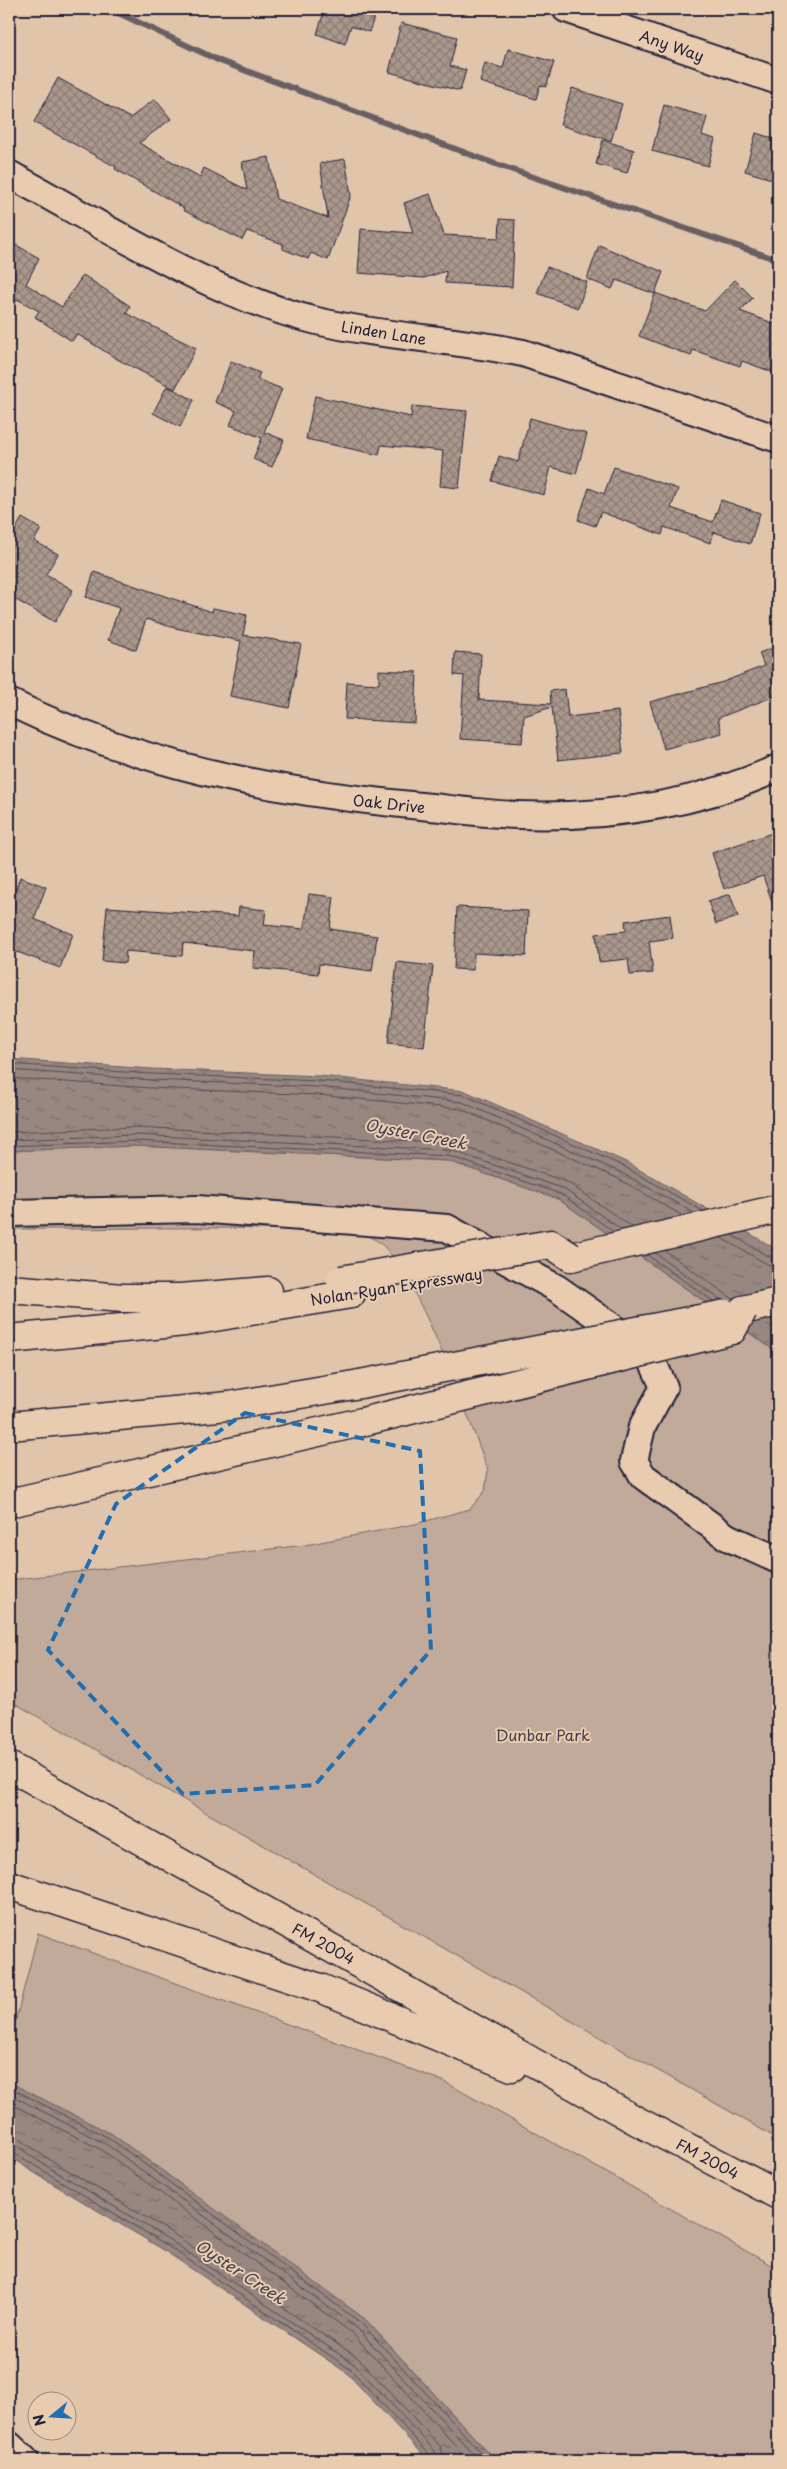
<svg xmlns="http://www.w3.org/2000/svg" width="787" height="2469" font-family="'Playpen Sans',sans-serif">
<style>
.green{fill:#c1aa99;stroke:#72666a}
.water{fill:url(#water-ripples);stroke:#695e64}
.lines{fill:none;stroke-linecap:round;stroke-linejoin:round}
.shore{stroke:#514a57;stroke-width:1}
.stream{stroke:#695e64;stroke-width:6}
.building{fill:url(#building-cross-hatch);stroke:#22223b}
.minor-casing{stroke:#22223b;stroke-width:30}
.major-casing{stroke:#22223b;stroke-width:31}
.highway-casing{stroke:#22223b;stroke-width:31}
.minor{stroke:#e9ccb0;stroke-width:26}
.major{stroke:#e9ccb0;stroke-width:28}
.highway{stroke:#e9ccb0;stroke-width:28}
.highway-bridge-casing{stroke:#22223b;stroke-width:31;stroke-linecap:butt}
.highway-bridge{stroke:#e9ccb0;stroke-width:28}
.marked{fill:none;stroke:#1f6fb2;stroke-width:4;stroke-dasharray:10 6;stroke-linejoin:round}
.labels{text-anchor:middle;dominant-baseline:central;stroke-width:4;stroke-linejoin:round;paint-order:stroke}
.street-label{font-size:15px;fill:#22223b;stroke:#e9ccb0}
.park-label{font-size:15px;fill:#423d4e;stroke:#e9ccb0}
.water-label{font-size:16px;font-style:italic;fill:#454050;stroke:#e9ccb0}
</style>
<defs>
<pattern id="water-ripples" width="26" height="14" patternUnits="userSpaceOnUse" patternTransform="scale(1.25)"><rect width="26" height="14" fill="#988680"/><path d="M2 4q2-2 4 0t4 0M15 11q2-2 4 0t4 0" fill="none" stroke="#7c6d6a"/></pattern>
<pattern id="building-cross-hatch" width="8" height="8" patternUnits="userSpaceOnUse" patternTransform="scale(1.25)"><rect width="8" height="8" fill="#ab988c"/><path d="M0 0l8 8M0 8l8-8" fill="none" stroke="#8b7c74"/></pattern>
</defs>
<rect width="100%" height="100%" fill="#e1c5ab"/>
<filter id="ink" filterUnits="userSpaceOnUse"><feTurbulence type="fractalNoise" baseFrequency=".02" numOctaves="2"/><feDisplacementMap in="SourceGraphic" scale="10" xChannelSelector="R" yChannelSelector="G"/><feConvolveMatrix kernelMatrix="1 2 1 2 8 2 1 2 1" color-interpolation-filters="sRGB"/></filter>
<g filter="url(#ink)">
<!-- green -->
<path class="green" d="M135,1146L448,1161L558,1199L778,1353V2139L9,1700V1580L305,1545L415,1524L470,1509L485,1491L488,1470C471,1424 413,1262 376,1240C360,1230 333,1233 316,1232C214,1224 111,1230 9,1229V1151Z
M38,1933L443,2081L778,2269V2460H495L365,2319L9,2082V2047Z"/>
<!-- water -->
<path class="water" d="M9,1059L152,1069L320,1076L465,1091L626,1162L778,1250V1353L558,1199L448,1161L135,1146L9,1151Z
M9,2082L112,2134L365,2319L495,2460H428L347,2373L162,2249L28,2169L9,2154Z"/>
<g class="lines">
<!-- shore -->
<path class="shore" d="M9,1064L152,1074L320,1081L464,1095L623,1166L703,1211
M9,1070L152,1080L319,1087L462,1102L620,1172L694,1213
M9,1078L151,1088L319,1095L461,1109L617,1178L683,1216
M9,1132L135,1127L452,1143L567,1182L632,1227
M9,1140L135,1135L450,1150L564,1189L622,1230
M9,1146L135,1141L449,1156L561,1194L614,1232
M732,1235L771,1258L778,1260
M721,1238L767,1264L778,1267
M665,1251L733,1299
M655,1253L721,1300
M647,1255L713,1301
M9,2087L109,2138L361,2323L488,2460
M9,2094L106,2144L357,2328L479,2460
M9,2103L102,2150L352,2333L469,2460
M9,2137L20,2139L39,2153L172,2233L358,2358L440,2446L445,2460
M9,2144L16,2145L35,2159L168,2239L354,2364L435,2451L438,2460
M9,2150L165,2244L350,2369L430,2455L431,2460"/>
<!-- stream -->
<path class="stream" d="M110,9L220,61L501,166L778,260"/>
</g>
<!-- building -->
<path class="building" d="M325,9H377L369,32L351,26L345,44L317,34Z
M401,23L457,37L450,66L466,70L460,91L389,72Z
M508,49L554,62L546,87L540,85L536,99L480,82L485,63L503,68Z
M58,78L130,118L155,99L171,119L139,143L200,177L204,168L247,190L242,162L269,157L276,199L328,218L320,163L345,159L351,195L328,260L311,253L308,259L283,249V244L247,231L242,240L183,210L184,208L115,169L116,167L34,122Z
M572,88L622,104L611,141L560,125Z
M664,105L707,117L702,135L715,139L708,166L652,151Z
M756,133L778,140V181L745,171Z
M603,140L634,150L627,173L596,164Z
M430,194L444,235L499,238L500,219L515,220L512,287L445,283L446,271L424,278L358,273L361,229L413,233L404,203Z
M9,241L39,258L26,284L62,307L83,275L130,306L126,313L196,348L175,389L117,359L77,334L72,341L35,317L39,311L17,299L9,315Z
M599,245L663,272L655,293L705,311L735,280L753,298L740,311L778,325V364L775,373L742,361L740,366L693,350L691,356L639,336L655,294L616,280L612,289L587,279Z
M547,267L587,282L578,308L537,293Z
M231,361L260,373L257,379L282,389L264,432L284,440L272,467L253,459L262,438L230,425L236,411L215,402Z
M167,386L194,400L180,427L153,413Z
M315,396L411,417L412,406L467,411L459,488L440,486L443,451L381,445L379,455L306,439Z
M530,418L587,434L576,474L551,467L544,495L492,481L499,456L518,462Z
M614,467L678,489L671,508L713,522L721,500L760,513L750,544L714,532L710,543L664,527L662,535L601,512L595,526L578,520L589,488L604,494Z
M22,518L41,529L34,541L58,554L46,574L73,590L55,622L9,596V541Z
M94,572L212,612L213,608L247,615L243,635L301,644L289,708L230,696L241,641L175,628L146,619L136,650L108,640L119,608L86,597Z
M778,646V700L775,696L718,718L722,733L664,749L650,702L723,682L764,666L759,653Z
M455,652L481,654L479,700L551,704L550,691L565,689L568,717L618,711L623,753L558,760L552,707L524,716L522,743L460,739L464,676L454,675Z
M379,670L417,672L415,723L345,719L347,682L379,684Z
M772,833L778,853V912L776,913L763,876L724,889L712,853Z
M20,877L46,887L34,919L73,934L60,968L9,949V909Z
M309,894L334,897L330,929L377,936L372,971L319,964L318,974L253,968L255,951L183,943L182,956L126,951L125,963L102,961L107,907L238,916L239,907L266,910L264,925L304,929Z
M730,894L738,917L716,924L708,901Z
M457,907L528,911L526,956L474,953L473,970L454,969Z
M670,915L673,938L649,941L653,973L630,975L628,959L599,962L596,934L626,931L625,921Z
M397,962L433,966L424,1047L388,1043Z"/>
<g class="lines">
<!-- minor casing -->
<g class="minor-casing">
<path id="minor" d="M566,9L778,81
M9,174C105,226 210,295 317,321C384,337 455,339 523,353L778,439
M9,702C138,765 270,791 411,805C447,808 483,814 518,815C607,818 697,805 778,768
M9,1213L197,1209L447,1228L558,1289L648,1352L664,1387L642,1427L634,1461L643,1476L727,1537L778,1560
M9,2445L25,2460"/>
</g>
<!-- major casing -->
<g class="major-casing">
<path id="major" d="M9,1766L637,2121L778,2195
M9,1885L320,1988L512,2067"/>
</g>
<!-- highway casing -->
<g class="highway-casing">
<path id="highway" d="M571,1257L778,1209
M9,1289L123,1298H180L268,1291
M743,1310L778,1302
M9,1339L185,1322L351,1294
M9,1426L229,1406L360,1384
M9,1503L362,1422"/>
</g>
<!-- minor -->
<use href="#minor" class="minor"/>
<!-- major -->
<use href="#major" class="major"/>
<!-- highway -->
<use href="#highway" class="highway"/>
<!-- highway-bridge casing -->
<g class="highway-bridge-casing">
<path id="highway-bridge" d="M341,1280L551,1244L571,1257
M360,1384L726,1314
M362,1422L732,1330L743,1310"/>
</g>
<!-- highway-bridge -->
<use href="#highway-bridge" class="highway-bridge"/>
</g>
</g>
<!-- marked area -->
<path class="marked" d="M245,1413L420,1451L431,1650L315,1785L183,1794L48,1650L116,1504Z"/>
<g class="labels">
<!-- street labels -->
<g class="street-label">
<text transform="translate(672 45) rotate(19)">Any Way</text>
<text transform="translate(384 332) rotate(9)">Linden Lane</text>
<text transform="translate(389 803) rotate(6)">Oak Drive</text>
<text transform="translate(396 1286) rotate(-9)">Nolan Ryan Expressway</text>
<text transform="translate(324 1943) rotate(29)">FM 2004</text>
<text transform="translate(708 2158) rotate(28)">FM 2004</text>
</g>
<!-- park labels -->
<g class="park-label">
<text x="543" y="1734">Dunbar Park</text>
</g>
<!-- water labels -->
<g class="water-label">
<text transform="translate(416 1133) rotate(11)">Oyster Creek</text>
<text transform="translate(241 2271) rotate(33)">Oyster Creek</text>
</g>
</g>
<!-- margin -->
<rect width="787" height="2469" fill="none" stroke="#e9ccb0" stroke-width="30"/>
<rect x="15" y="15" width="757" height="2439" fill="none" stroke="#22223b" stroke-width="2" filter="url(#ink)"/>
<!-- north arrow -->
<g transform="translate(52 2416) rotate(252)"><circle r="24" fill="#e9ccb0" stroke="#998881"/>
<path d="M0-4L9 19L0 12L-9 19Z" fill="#1f6fb2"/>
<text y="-8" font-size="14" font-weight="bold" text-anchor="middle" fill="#22223b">N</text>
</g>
</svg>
